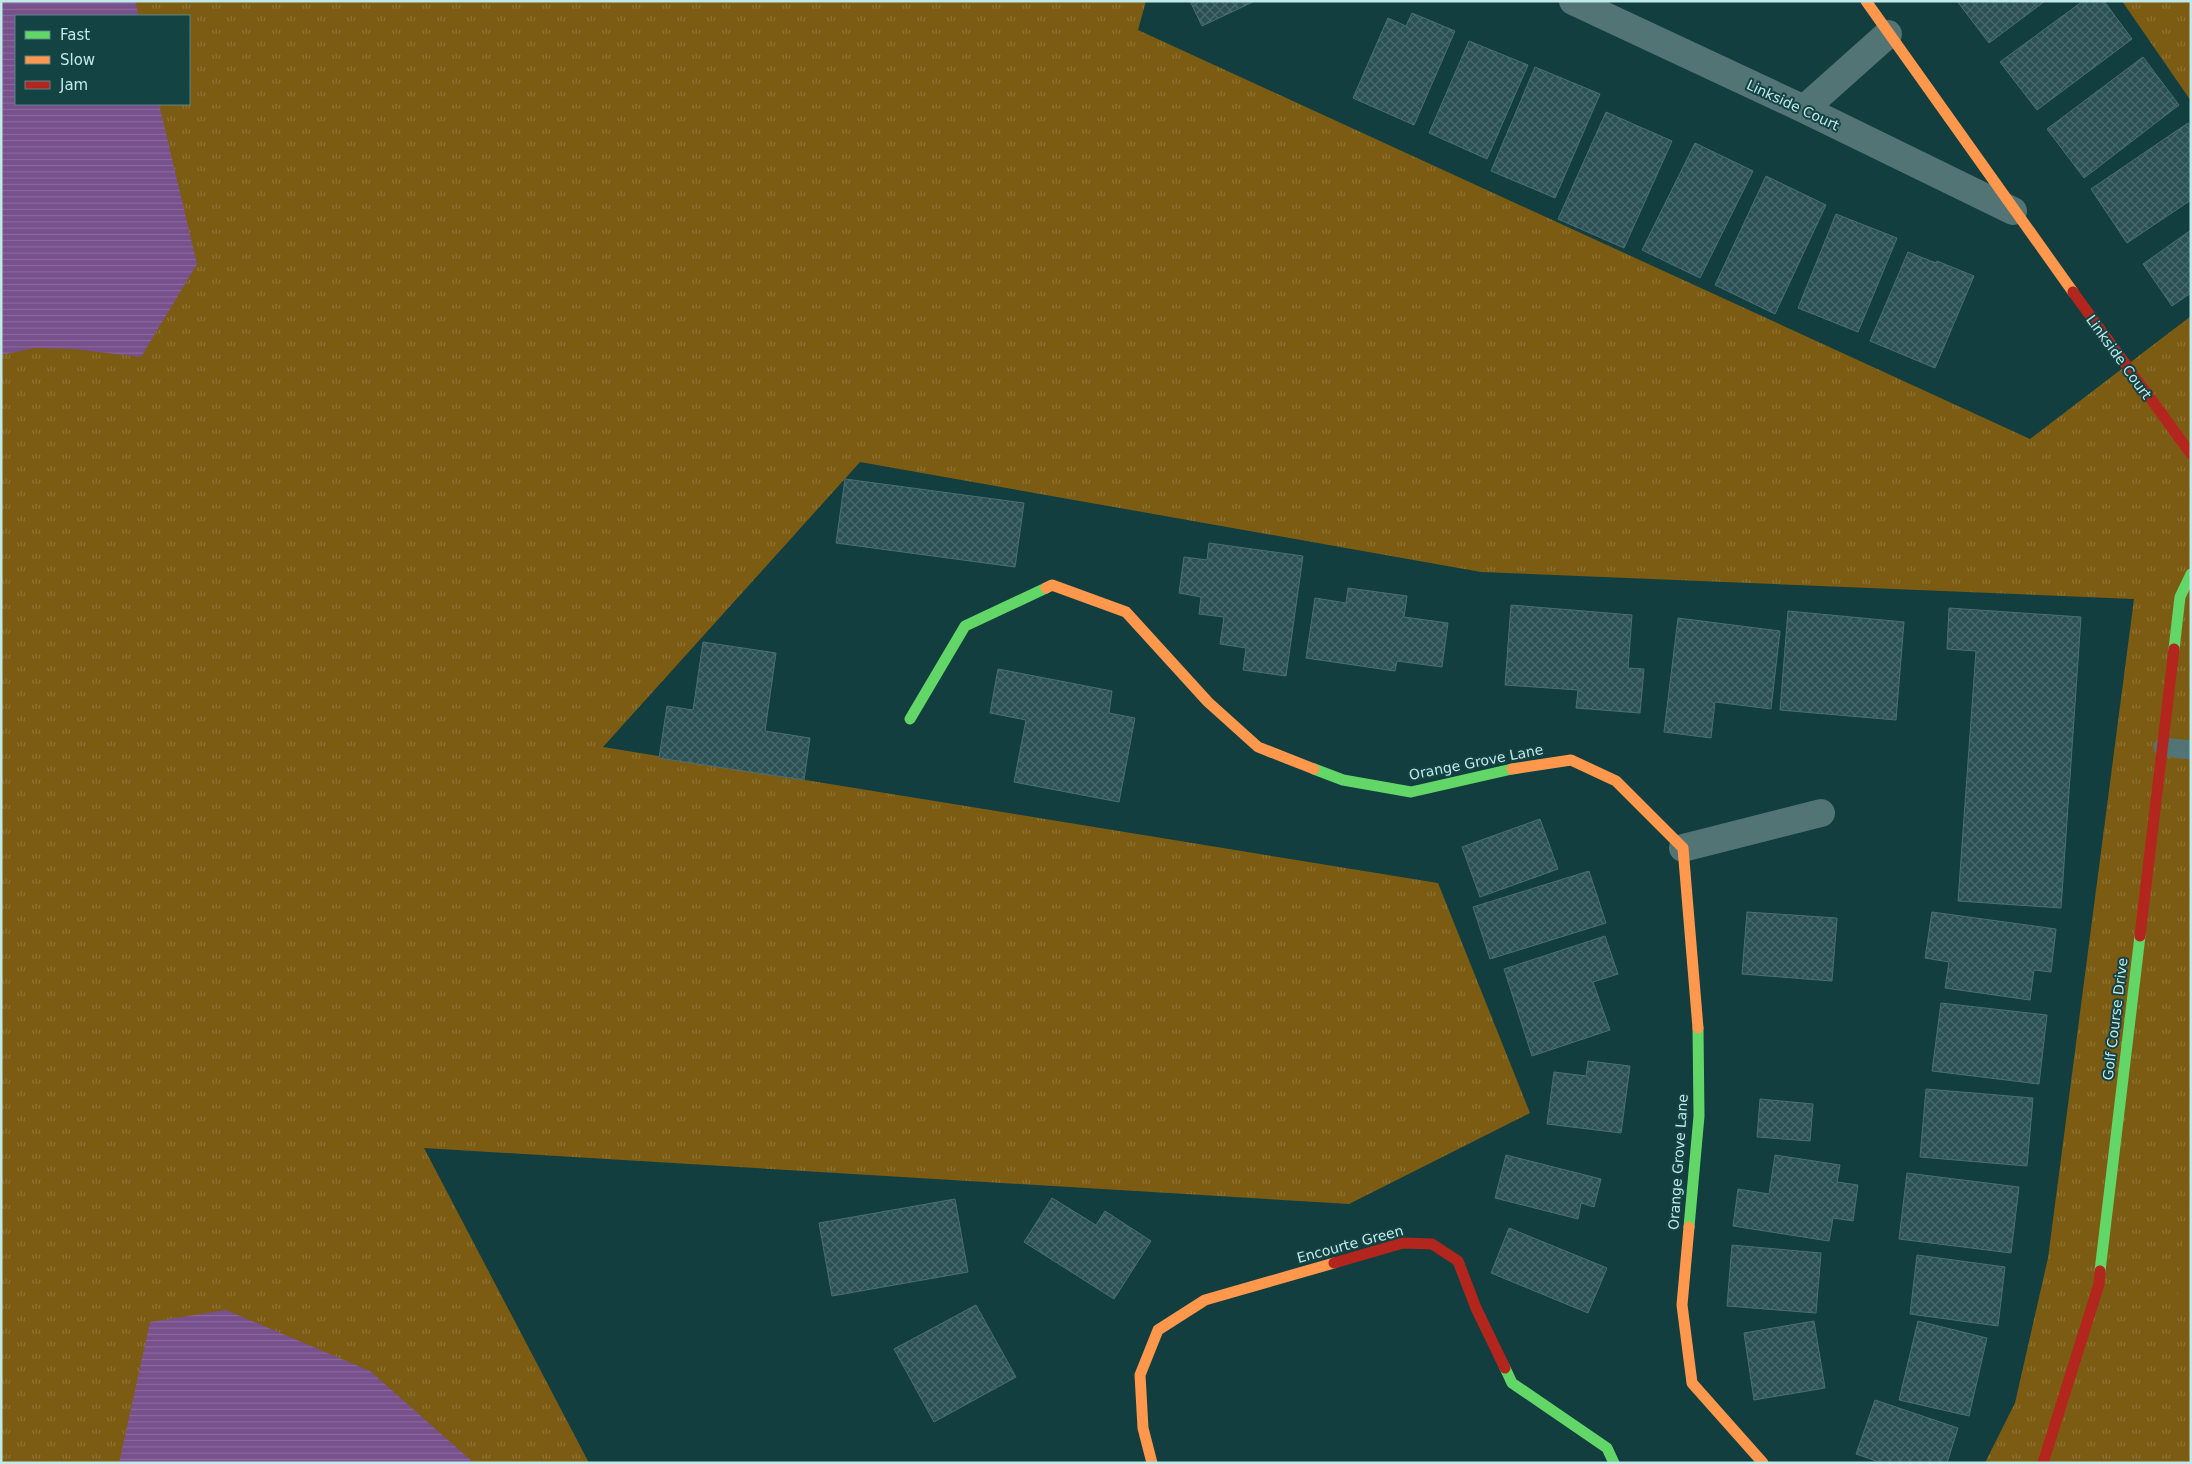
<svg xmlns="http://www.w3.org/2000/svg" width="2192" height="1464" font-family="'DejaVu Sans',sans-serif">
<style>
.grass{fill:url(#grass-tufts);fill-rule:evenodd}
.park{fill:#7c5c13}
.water{fill:url(#water-rules)}
.building{fill:url(#building-cross-hatch);stroke:#4c6e73}
.lines{fill:none;stroke-linecap:round;stroke-linejoin:round}
.lane{stroke:#527474;stroke-width:19}
.street{stroke:#527474;stroke-width:28}
.fast{stroke:#63d668;stroke-width:11}
.slow{stroke:#ff974d;stroke-width:11}
.jam{stroke:#b3261e;stroke-width:11}
.labels{text-anchor:middle;dominant-baseline:central;stroke-width:4;stroke-linejoin:round;paint-order:stroke}
.street-label{font-size:14px;fill:#c1e9e9;stroke:#144344}
</style>
<defs>
<pattern id="grass-tufts" width="24" height="20" patternUnits="userSpaceOnUse" patternTransform="scale(1.25)"><rect width="24" height="20" fill="#7c5c13"/><path d="M3 7l-1-3M5 7V3M7 7l1-3M15 17l-1-3M17 17v-4M19 17l1-3" fill="none" stroke="#8d7335"/></pattern>
<pattern id="water-rules" width="6" height="5" patternUnits="userSpaceOnUse" patternTransform="scale(1.25)"><rect width="6" height="5" fill="#77508c"/><path d="M0 2.5h6" fill="none" stroke="#89699c"/></pattern>
<pattern id="building-cross-hatch" width="8" height="8" patternUnits="userSpaceOnUse" patternTransform="scale(1.25)"><rect width="8" height="8" fill="#2c5155"/><path d="M0 0l8 8M0 8l8-8" fill="none" stroke="#496a6d"/></pattern>
</defs>
<rect width="100%" height="100%" fill="#123e3f"/>
<!-- grass -->
<path class="grass" d="M1,1H1146L1138,30L2030,439L2191,316V1463H1985L2015,1403L2048,1258L2134,599L1481,572L860,462L603,747L1438,883L1530,1113L1349,1204L424,1148L589,1463H1ZM16,16H189V104H16Z
M2122,1H2191V101Z"/>
<!-- park -->
<path class="park" d="M2191,1174V1303L2177,1301Z"/>
<!-- water -->
<path class="water" d="M1,1H135L139,16H16V104H159L197,264L141,357L73,349L35,348L1,355Z
M226,1310L370,1371L474,1463H119L150,1322Z"/>
<!-- building -->
<path class="building" d="M1190,1H1255L1202,26Z
M1957,1H2045L1989,43Z
M2083,1H2104L2132,39L2037,110L2000,62Z
M1412,13L1455,31L1414,125L1353,98L1388,18L1406,26Z
M1469,41L1528,65L1487,159L1429,133Z
M2143,57L2179,105L2084,178L2047,129Z
M1535,67L1600,94L1555,198L1491,171Z
M1606,112L1672,141L1624,248L1558,219Z
M2188,123L2191,127V200L2127,243L2091,189Z
M1695,143L1753,171L1700,278L1642,250Z
M1766,176L1826,205L1775,314L1715,285Z
M1836,214L1897,238L1858,332L1798,308Z
M2191,230V293L2172,306L2143,264Z
M1908,252L1936,263L1937,261L1974,276L1935,368L1870,341Z
M845,479L1024,503L1015,567L836,543Z
M1209,543L1303,556L1286,676L1243,670L1246,648L1220,644L1224,617L1199,614L1201,597L1179,593L1184,557L1207,560Z
M1348,588L1407,596L1404,617L1448,623L1442,667L1397,661L1395,671L1306,658L1315,598L1346,603Z
M1511,605L1632,615L1628,668L1644,669L1640,713L1576,708L1578,690L1505,685Z
M1949,608L2081,617L2061,908L1958,901L1976,651L1947,649Z
M1788,611L1904,622L1896,720L1780,710Z
M1678,618L1780,631L1771,709L1715,702L1711,738L1664,732Z
M703,642L776,653L765,731L810,738L804,780L659,758L667,706L693,710Z
M998,669L1112,691L1109,713L1135,718L1119,802L1014,782L1026,720L990,713Z
M1540,819L1558,869L1480,897L1462,847Z
M1589,871L1606,923L1490,959L1473,907Z
M1747,912L1837,918L1832,981L1742,974Z
M1932,912L2056,929L2051,972L2034,970L2030,1000L1945,988L1949,962L1925,958Z
M1605,936L1618,974L1593,982L1610,1030L1532,1056L1504,969Z
M1941,1003L2047,1015L2039,1084L1932,1071Z
M1588,1061L1630,1066L1621,1133L1547,1124L1554,1072L1586,1076Z
M1926,1089L2033,1098L2027,1166L1920,1157Z
M1760,1099L1813,1104L1810,1141L1757,1137Z
M1506,1155L1601,1179L1594,1207L1581,1203L1578,1219L1495,1198Z
M1775,1155L1840,1165L1837,1182L1858,1185L1853,1221L1833,1218L1829,1241L1733,1226L1738,1189L1769,1194Z
M1907,1173L2019,1187L2011,1253L1899,1239Z
M1052,1198L1096,1225L1105,1211L1151,1241L1114,1299L1024,1242Z
M955,1199L968,1272L832,1296L819,1223Z
M1509,1228L1607,1268L1588,1313L1491,1273Z
M1732,1245L1821,1253L1816,1313L1727,1306Z
M1917,1255L2005,1267L1998,1326L1910,1314Z
M976,1305L1016,1377L934,1422L894,1349Z
M1814,1321L1825,1388L1754,1400L1744,1333Z
M1918,1321L1987,1338L1969,1416L1899,1400Z
M1875,1400L1958,1428L1947,1463H1882L1856,1454Z"/>
<g class="lines">
<!-- lane -->
<path class="lane" d="M2163,747L2191,750"/>
<!-- street -->
<path class="street" d="M1573,1L1804,109L2013,211
M1804,109L1888,34
M1683,848L1821,813"/>
<!-- fast -->
<path class="fast" d="M2174,649L2180,597L2191,574
M910,719L965,626L1046,588
M1314,769L1343,780L1411,792L1512,769
M1689,1227L1699,1116L1698,1028
M2100,1271L2140,936
M1505,1368L1512,1383L1607,1448L1614,1463"/>
<!-- slow -->
<path class="slow" d="M1866,1L2073,292
M1046,588L1052,585L1126,612L1208,702L1258,747L1314,769
M1512,769L1571,760L1616,781L1683,848L1698,1028
M1689,1227L1682,1305L1692,1383L1763,1463
M1152,1463L1143,1428L1140,1375L1158,1330L1205,1300L1334,1263"/>
<!-- jam -->
<path class="jam" d="M2073,292L2191,454
M2140,936L2174,649
M1334,1263L1403,1243L1432,1244L1458,1261L1476,1308L1505,1368
M2043,1463L2099,1284L2100,1271"/>
</g>
<g class="labels">
<!-- street labels -->
<g class="street-label">
<text transform="translate(1793 105) rotate(25)">Linkside Court</text>
<text transform="translate(2119 357) rotate(54)">Linkside Court</text>
<text transform="translate(1476 762) rotate(-11)">Orange Grove Lane</text>
<text transform="translate(2115 1019) rotate(-83)">Golf Course Drive</text>
<text transform="translate(1678 1162) rotate(-86)">Orange Grove Lane</text>
<text transform="translate(1350 1244) rotate(-15)">Encourte Green</text>
</g>
</g>
<!-- border -->
<rect width="2192" height="1464" fill="none" stroke="#c1e9e9" stroke-width="5"/>
<!-- legend -->
<rect x="15" y="15" width="175" height="90" fill="#144344" stroke="#598586"/>
<rect x="25" y="31" width="25" height="8" fill="#63d668" stroke="#598586"/>
<text x="60" y="40" font-size="15" fill="#c1e9e9">Fast</text>
<rect x="25" y="56" width="25" height="8" fill="#ff974d" stroke="#598586"/>
<text x="60" y="65" font-size="15" fill="#c1e9e9">Slow</text>
<rect x="25" y="81" width="25" height="8" fill="#b3261e" stroke="#598586"/>
<text x="60" y="90" font-size="15" fill="#c1e9e9">Jam</text>
</svg>
